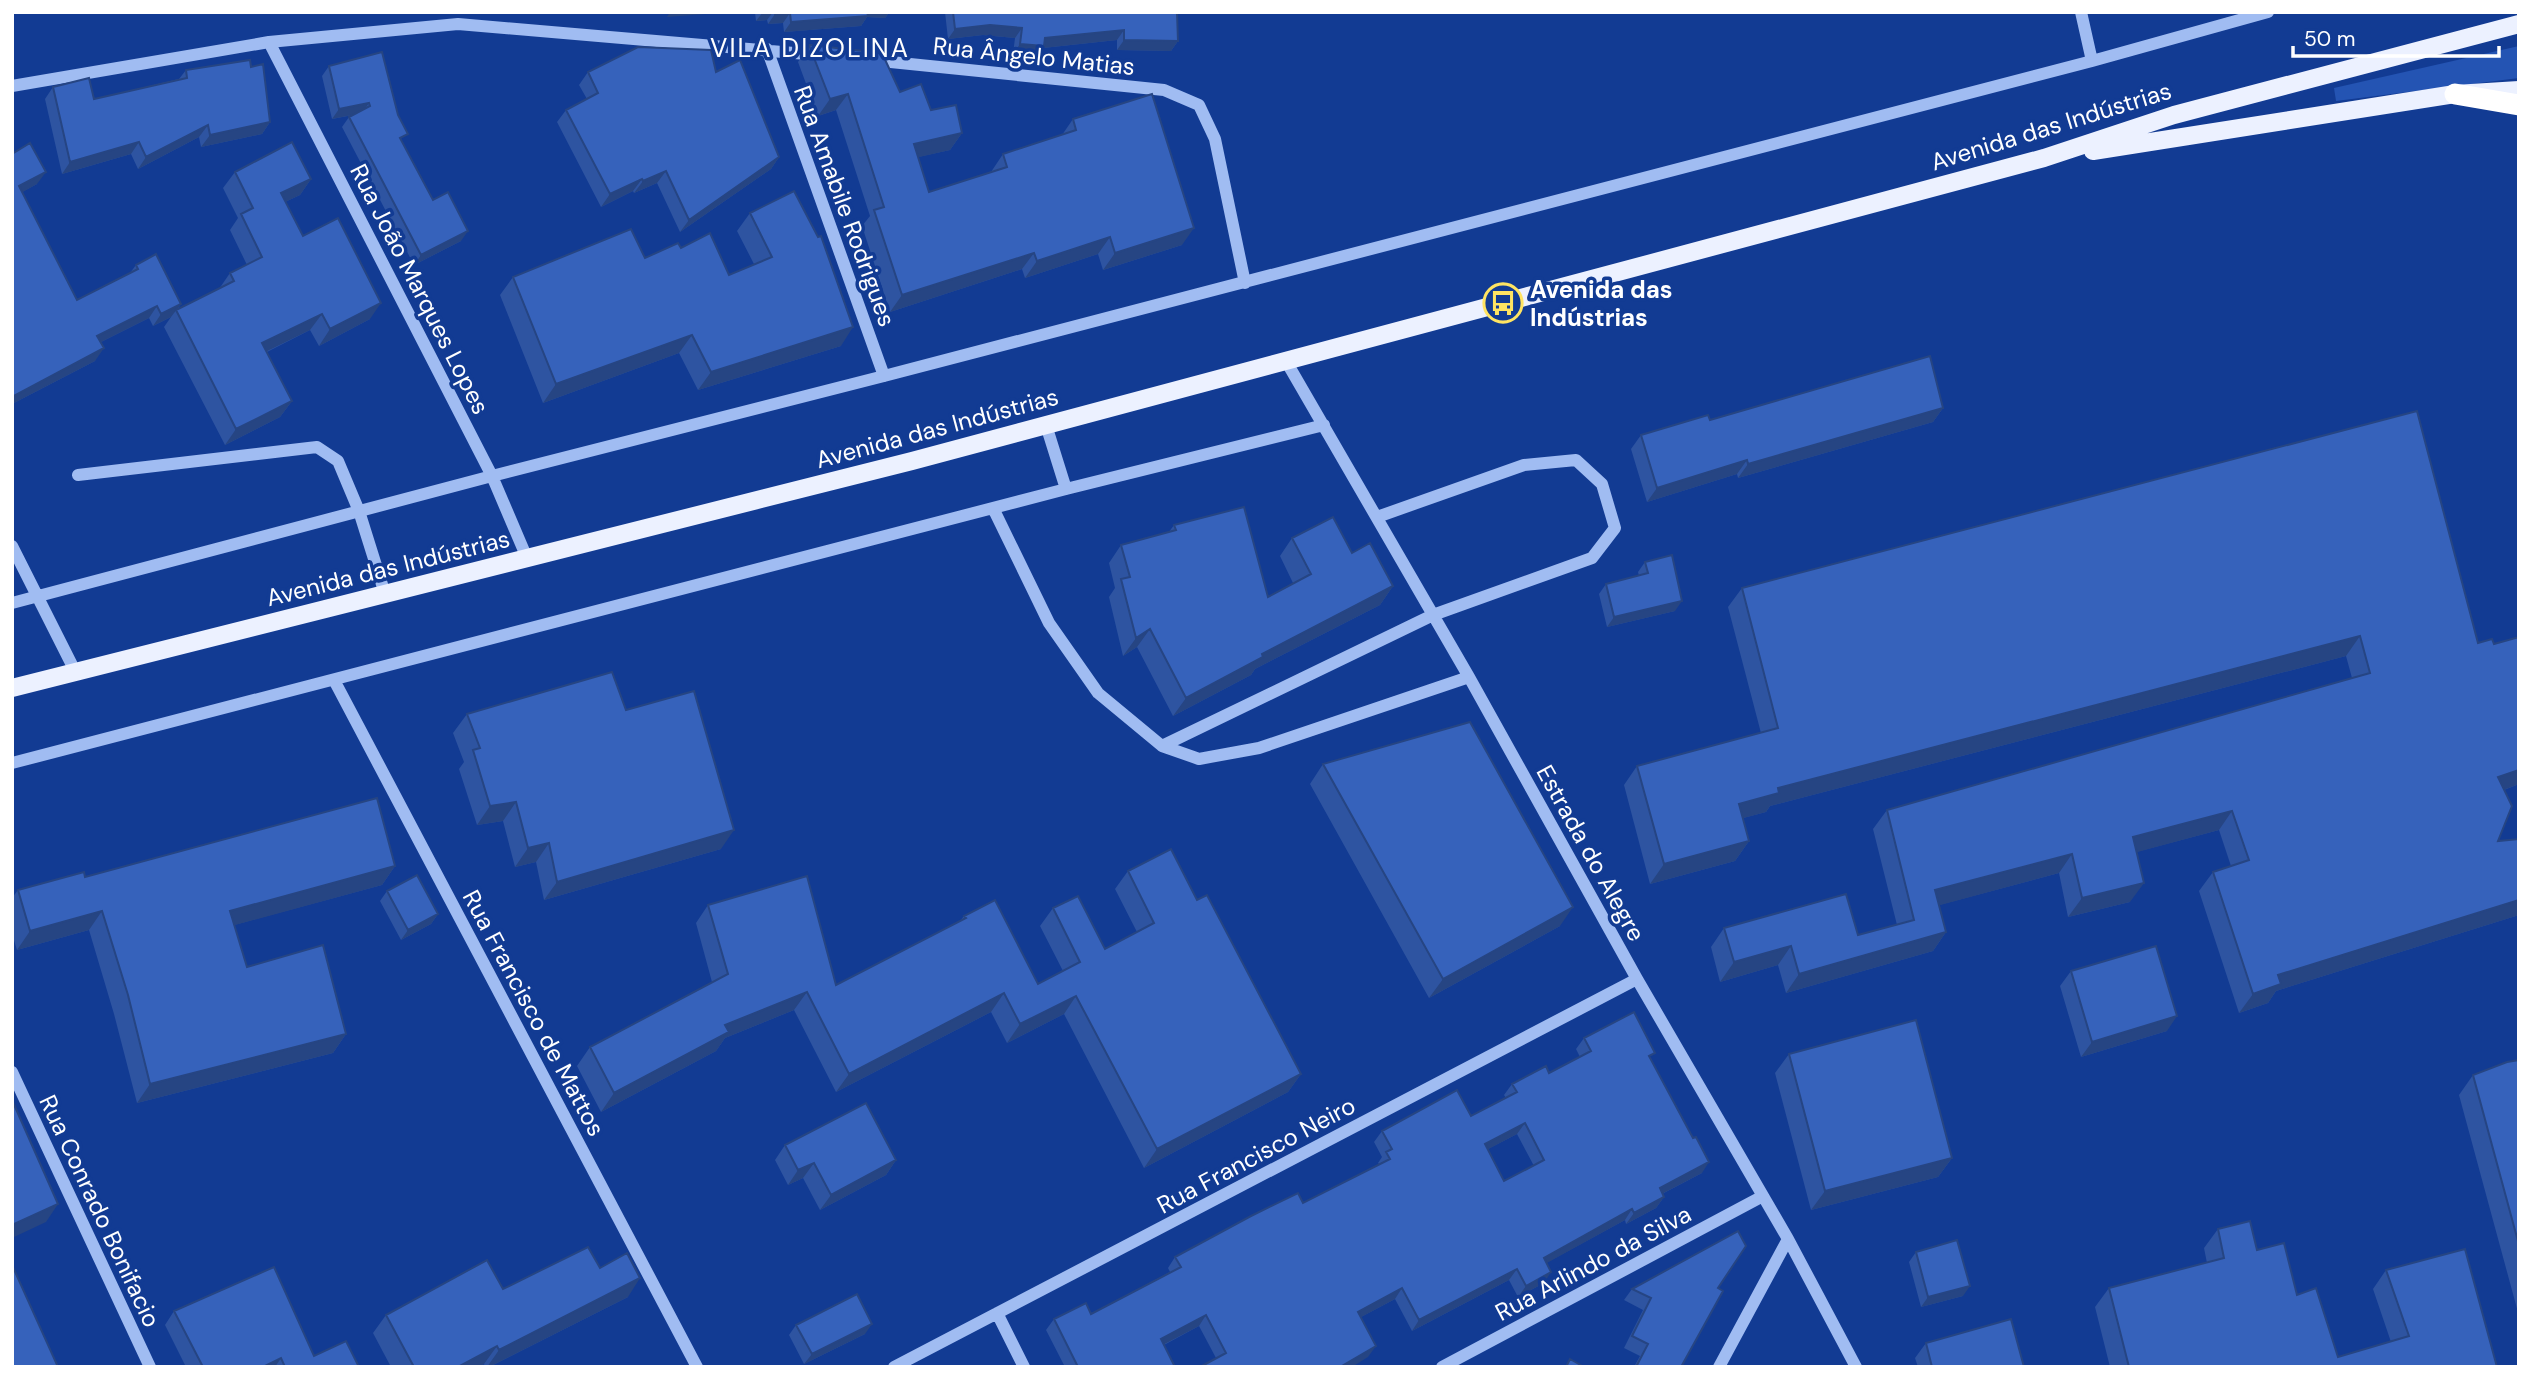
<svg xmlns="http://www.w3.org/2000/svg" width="2531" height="1379" font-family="'DM Sans',sans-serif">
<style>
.green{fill:#2454b3}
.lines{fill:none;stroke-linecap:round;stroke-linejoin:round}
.minor{stroke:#a0bcf2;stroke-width:12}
.major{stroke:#ecf1ff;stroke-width:18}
.highway{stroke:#fff;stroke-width:21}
.wall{fill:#2e54a1;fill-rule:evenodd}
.shaded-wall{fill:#264583}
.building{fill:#3662bb;stroke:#264583;stroke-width:2;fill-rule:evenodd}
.labels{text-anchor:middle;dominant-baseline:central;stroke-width:7;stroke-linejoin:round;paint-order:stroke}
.street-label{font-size:24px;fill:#fff;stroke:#123b93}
.poi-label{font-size:24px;font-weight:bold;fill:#fff;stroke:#123b93;text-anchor:start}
.neighbourhood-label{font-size:26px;letter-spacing:2px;fill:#fff;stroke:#123b93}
</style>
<rect width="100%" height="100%" fill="#123b93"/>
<!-- green -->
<path class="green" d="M2519,46V78L2336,101L2334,88Z"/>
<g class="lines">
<!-- minor -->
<path class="minor" d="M2081,12L2092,61
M269,42L492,476L527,558
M767,49L884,376
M871,60L1164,90L1199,105L1215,139L1245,283
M12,86L269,42L458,24L818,55
M1286,361L1469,677L1637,979L1788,1239L1856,1367
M1046,425L1066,489
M78,475L317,447L338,461L359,511L385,594
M993,508L1049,623L1098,693L1162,746L1199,759L1259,748L1469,677
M12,546L75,671
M12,603L492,476L884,376L2092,61L2268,12
M334,680L697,1367
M1162,746L1433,615L1592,558L1615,528L1602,484L1576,460L1524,465L1377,517
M12,763L1066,489L1324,425
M12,1072L150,1367
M997,1313L1024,1367
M894,1367L1637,979
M1442,1367L1763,1196
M1719,1367L1788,1239"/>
<!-- major -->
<path class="major" d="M2093,151L2455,94L2519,90
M12,688L912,461L2044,158L2174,115L2519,24"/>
<!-- highway -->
<path class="highway" d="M2455,94L2519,105"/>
</g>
<!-- wall -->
<path class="wall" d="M755,12H898L889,13L885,18L867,17L861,26L784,32L783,23L768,24L767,20L756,21Z
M945,12H1177L1178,41L1171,51L1117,50V40L1043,48L1037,56L1013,54L1015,38L983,35L948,39Z
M809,45L900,92L931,110L962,133L950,150L918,157L929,192L991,172L1003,154L1062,135L1073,119L1182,245L1103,270L1098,254L1025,278L1022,269L890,312L862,226L870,216L836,110L818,116L798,62Z
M382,52L402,142L433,200L461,241L414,265L342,127L349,117L353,115L332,119L322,76L329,66Z
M251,67L270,122L262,134L201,147L199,137L138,169L131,154L62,174L45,99L53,87L94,99L179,79L186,70Z
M588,72H716L779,157L771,169L680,232L657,183L634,193L633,191L601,207L557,122L566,110L587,99L579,85Z
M12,154L37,184L22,192L77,300L130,273L136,265L181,304L177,310L219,289L230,273L247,265L230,230L238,218L223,188L235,172L311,179L300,195L285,202L303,236L370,319L319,346L310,330L267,352L292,401L280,417L225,445L164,327L171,317L153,326L149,318L101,342L95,361L12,404Z
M750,213L841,346L698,390L679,353L543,403L500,295L513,277L645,258L681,248L729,275L754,264L737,231Z
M1943,408L1933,422L1738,478L1737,474L1647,502L1631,449L1641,435L1710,420Z
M1174,525L1268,597L1293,583L1280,556L1292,538L1352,553L1393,586L1380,605L1255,669L1251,675L1173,716L1137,647L1123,656L1109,597L1115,588L1109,563L1121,545L1169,532Z
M1645,562L1675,611L1607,627L1599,594L1606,584L1639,576L1638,572Z
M1742,588L2478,643L2494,644L2519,637V784L2504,790L2498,841L2519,900V915L2276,991L2268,1003L2239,1013L2199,891L2213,872L2231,866L2219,830L2136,852L2130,902L2068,917L2059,873L1939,905L1946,932L1933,951L1786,993L1778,965L1720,982L1711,947L1724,928L1858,935L1897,925L1873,829L1887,810L2352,678L2346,656L1770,806L1766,812L1743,818L1749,841L1735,861L1650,884L1624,785L1637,766L1761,733L1728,607Z
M626,710L721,849L544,900L536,862L515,867L503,821L477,825L459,769L464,762L453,733L467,714Z
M1323,764L1560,926L1429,998L1310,784Z
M395,866L382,885L234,925L247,967L346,1034L333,1053L137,1103L114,1014L89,930L17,950L12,934V898L18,890L85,877Z
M1128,871L1197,900L1301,1074L1288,1092L1144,1168L1064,1014L1007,1043L991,1012L836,1092L794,1010L725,1038L716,1051L601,1112L577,1066L590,1047L712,982L696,923L708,905L836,985L960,921L964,916L1038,984L1063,971L1040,926L1053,908L1105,949L1137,932L1115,889Z
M387,891L438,914L431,924L401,940L380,901Z
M2071,971L2167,1031L2081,1057L2060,986Z
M1584,1038L1651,1059L1702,1173L1662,1194L1664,1197L1656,1208L1626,1224L1625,1220L1546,1263L1544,1283L1518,1297L1509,1280L1412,1331L1395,1299L1361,1317L1368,1357L1216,1358L1199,1326L1164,1345L1175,1367H1065L1046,1330L1054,1319L1091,1314L1170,1272L1168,1268L1175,1257L1303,1203L1379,1164L1378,1163L1382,1157L1374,1142L1382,1131L1471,1116L1506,1098L1504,1095L1512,1084L1549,1073L1580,1057L1576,1049ZM1517,1134L1534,1166L1504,1181L1488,1149Z
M1789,1054L1952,1158L1938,1177L1811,1210L1775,1073Z
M2519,1060V1316L2459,1095L2473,1075Z
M785,1145L896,1160L886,1175L820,1210L803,1178L788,1185L775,1160Z
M2218,1229L2257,1250L2297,1295L2338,1357L2391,1342L2373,1289L2386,1270L2497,1367H2110L2095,1307L2109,1288L2207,1263L2204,1248Z
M1916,1252L1963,1296L1921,1307L1909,1262Z
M1718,1288L1681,1367H1634L1640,1356L1624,1348L1643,1310L1624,1300L1632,1289Z
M503,1289L628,1297L489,1367H485L484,1364L479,1367H391L373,1333L386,1315Z
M174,1311L314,1356L359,1367H186L165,1325Z
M796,1325L865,1334L804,1364L789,1335Z
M1926,1343L2024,1367H1918L1915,1358Z"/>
<!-- shaded-wall -->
<path class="shaded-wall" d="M670,12H731L667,17Z
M763,12H773L767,20L756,21Z
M863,12H898L889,13L885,18L867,17L861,26L784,32L791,22Z
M790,13L783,23L768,24L775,14Z
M990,25L1022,28L1015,38L983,35L948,39L955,29Z
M1124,30L1117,40L1043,48L1037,56L1013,54L1020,44L1045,38Z
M1124,40L1178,41L1171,51L1117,50Z
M848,94L836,110L818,116L830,99Z
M369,103L362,113L332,119L339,109Z
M270,122L262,134L201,147L210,135Z
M208,125L199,137L138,169L146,157Z
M962,133L950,150L902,161L914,144Z
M139,142L131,154L62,174L70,162Z
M779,157L771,169L680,232L689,220Z
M666,171L657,183L634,193L643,181Z
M46,172L37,184L12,198L19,186Z
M311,179L300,195L270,209L281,193Z
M642,179L633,191L601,207L610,194Z
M1194,228L1182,245L1103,270L1115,253Z
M468,231L461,241L414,265L421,255Z
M1110,237L1098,254L1025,278L1037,261Z
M1034,253L1022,269L890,312L902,295Z
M381,303L370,319L319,346L330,329Z
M181,304L171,317L153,326L161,314Z
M157,306L149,318L89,348L97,336Z
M322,314L310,330L251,359L262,343Z
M853,327L841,346L698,390L711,372Z
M692,335L679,353L543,403L556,384Z
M104,348L95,361L12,404V397Z
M292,401L280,417L225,445L236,429Z
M1943,408L1933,422L1738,478L1748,464Z
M1747,460L1737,474L1647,502L1657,488Z
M1393,586L1380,605L1255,669L1251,675L1173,716L1186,698L1262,654Z
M1682,601L1675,611L1607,627L1614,617Z
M1150,629L1137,647L1123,656L1136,638Z
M2360,636L2346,656L1770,806L1766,812L1725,823L1739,804L1778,788Z
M2519,770V784L2485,797L2498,777Z
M516,802L503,821L477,825L490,806Z
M2232,811L2219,830L2119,857L2133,837Z
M734,830L721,849L544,900L557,882Z
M1749,841L1735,861L1650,884L1664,864Z
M549,843L536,862L515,867L528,848Z
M2072,854L2059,873L1922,910L1935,890Z
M395,866L382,885L217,930L230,911Z
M2144,883L2130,902L2068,917L2082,898Z
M2519,900V915L2276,991L2268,1003L2239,1013L2253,994L2278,975Z
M1573,907L1560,926L1429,998L1443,979Z
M102,911L89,930L17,950L30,931Z
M438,914L431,924L401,940L408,930Z
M1946,932L1933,951L1786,993L1799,974Z
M1791,946L1778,965L1720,982L1734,962Z
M807,992L794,1010L725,1038L716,1051L601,1112L614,1093L725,1025Z
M1004,993L991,1012L836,1092L849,1074Z
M1076,996L1064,1014L1007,1043L1020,1024Z
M2177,1016L2167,1031L2081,1057L2092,1042Z
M346,1034L333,1053L137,1103L150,1084Z
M1301,1074L1288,1092L1144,1168L1157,1149Z
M1525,1123L1517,1134L1477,1155L1485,1144Z
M1952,1158L1938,1177L1811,1210L1825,1191Z
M896,1160L886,1175L820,1210L831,1195Z
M1709,1162L1702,1173L1652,1199L1660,1188Z
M814,1163L803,1178L788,1185L798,1170Z
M1664,1197L1656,1208L1626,1224L1634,1213Z
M58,1204L46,1222L12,1238V1225Z
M1632,1209L1625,1220L1536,1269L1544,1258Z
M1517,1269L1509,1280L1412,1331L1419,1320Z
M1551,1272L1544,1283L1518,1297L1526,1286Z
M640,1278L628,1297L489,1367H487L499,1350Z
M1970,1286L1963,1296L1921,1307L1928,1297Z
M1402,1288L1395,1299L1350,1323L1358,1312Z
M1206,1315L1199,1326L1153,1350L1161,1339Z
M872,1324L865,1334L804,1364L812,1354Z
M497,1346L484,1364L479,1367H458Z
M1376,1346L1368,1357L1352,1367H1340Z
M281,1358L275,1367H263Z"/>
<!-- building -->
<path class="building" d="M774,12H867L868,16L791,22L790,13L775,14Z
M953,12H1177L1178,41L1124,40V30L1045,38L1044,46L1020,44L1022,28L990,25L955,29Z
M809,45L882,53L900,92L921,84L931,110L956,105L962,133L914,144L929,192L1007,167L1003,154L1076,130L1073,119L1152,94L1194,228L1115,253L1110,237L1037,261L1034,253L902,295L874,210L884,207L848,94L830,99Z
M638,47L711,50L716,72L740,60L779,157L689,220L666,171L643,181L642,179L610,194L566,110L598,93L588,72Z
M382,52L398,115L408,134L400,138L433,200L448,192L468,231L421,255L349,117L370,106L369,103L339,109L329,66Z
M250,60L251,67L263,64L270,122L210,135L208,125L146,157L139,142L70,162L53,87L89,78L94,99L187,78L186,70Z
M292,142L311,179L281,193L303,236L338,218L381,303L330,329L322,314L262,343L292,401L236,429L176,310L234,281L230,273L262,257L241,214L253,208L235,172Z
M30,143L46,172L19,186L77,300L138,269L136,265L156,254L181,304L161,314L157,306L97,336L104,348L12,397V154Z
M794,191L818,237L821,236L853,327L711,372L692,335L556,384L513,277L631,229L645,258L678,243L681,248L710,233L729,275L772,257L750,213Z
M1930,356L1943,408L1748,464L1747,460L1657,488L1641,435L1708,415L1710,420Z
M2417,411L2478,643L2492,639L2494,644L2519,637V770L2498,777L2512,806L2498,841L2519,839V900L2278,975L2281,984L2253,994L2213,872L2249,860L2232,811L2133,837L2144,883L2082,898L2072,854L1935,890L1946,932L1799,974L1791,946L1734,962L1724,928L1846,894L1858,935L1914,920L1887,810L2370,673L2360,636L1778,788L1779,793L1739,804L1749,841L1664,864L1637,766L1778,728L1742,588Z
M1244,507L1268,597L1311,574L1292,538L1333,517L1352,553L1370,543L1393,586L1262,654L1263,657L1186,698L1150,629L1136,638L1121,579L1130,577L1121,545L1176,530L1174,525Z
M1672,555L1682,601L1614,617L1606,584L1648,573L1645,562Z
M612,672L626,710L694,691L734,830L557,882L549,843L528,848L516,802L490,806L473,750L480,748L467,714Z
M1470,722L1573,907L1443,979L1323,764Z
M377,798L395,866L230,911L247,967L323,945L346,1034L150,1084L128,995L102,911L30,931L18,890L84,872L85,877Z
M1171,849L1197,900L1207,895L1301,1074L1157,1149L1076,996L1020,1024L1004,993L849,1074L807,992L725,1025L729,1032L614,1093L590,1047L728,974L708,905L807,876L836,985L966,918L964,916L995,900L1038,984L1080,962L1053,908L1078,896L1105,949L1154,923L1128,871Z
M417,875L438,914L408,930L387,891Z
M2156,946L2177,1016L2092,1042L2071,971Z
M1634,1012L1655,1053L1649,1056L1693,1138L1696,1137L1709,1162L1660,1188L1664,1197L1634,1213L1632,1209L1544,1258L1551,1272L1526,1286L1517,1269L1419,1320L1402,1288L1358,1312L1376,1346L1340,1367H1200L1226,1353L1206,1315L1161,1339L1175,1367H1078L1054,1319L1086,1303L1091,1314L1181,1267L1175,1257L1251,1216L1298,1193L1303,1203L1390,1159L1386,1152L1392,1149L1382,1131L1457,1090L1471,1116L1517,1092L1512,1084L1546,1066L1549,1073L1591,1051L1584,1038ZM1525,1123L1544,1160L1504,1181L1485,1144Z
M1916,1020L1952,1158L1825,1191L1789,1054Z
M2519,1060V1245L2473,1075L2507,1062Z
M12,1100L58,1204L12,1225Z
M866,1103L896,1160L831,1195L814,1163L798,1170L785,1145Z
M2250,1221L2257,1250L2284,1243L2297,1295L2316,1288L2338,1357L2409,1336L2386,1270L2465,1249L2497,1367H2129L2109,1288L2224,1258L2218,1229Z
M1738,1231L1746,1246L1718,1288L1723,1291L1681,1367H1636L1648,1344L1632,1336L1651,1298L1632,1289Z
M1957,1240L1970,1286L1928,1297L1916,1252Z
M588,1247L600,1268L627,1253L640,1278L499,1350L497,1346L458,1367H414L386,1315L487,1260L503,1289Z
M12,1265L58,1367H12Z
M274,1267L314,1356L346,1341L359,1367H285L281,1358L263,1367H203L174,1311Z
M857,1294L872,1324L812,1354L796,1325Z
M2011,1319L2024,1367H1932L1926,1343Z
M1570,1359L1584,1367H1566Z"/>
<!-- icons -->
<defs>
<g id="bus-ring" transform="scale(2.0125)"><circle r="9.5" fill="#123b93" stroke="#ffe462" stroke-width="1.5"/><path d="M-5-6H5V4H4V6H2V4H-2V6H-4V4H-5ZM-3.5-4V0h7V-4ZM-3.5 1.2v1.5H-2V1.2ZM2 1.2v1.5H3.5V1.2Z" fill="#ffe462"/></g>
</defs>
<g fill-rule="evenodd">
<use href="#bus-ring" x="1503" y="303"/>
</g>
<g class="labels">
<!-- street labels -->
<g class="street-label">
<text transform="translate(1034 56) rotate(6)">Rua Ângelo Matias</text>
<text transform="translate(2051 126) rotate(-17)">Avenida das Indústrias</text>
<text transform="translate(845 206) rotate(70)">Rua Amabile Rodrigues</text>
<text transform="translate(420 289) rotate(63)">Rua João Marques Lopes</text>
<text transform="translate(937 428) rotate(-15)">Avenida das Indústrias</text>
<text transform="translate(388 568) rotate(-14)">Avenida das Indústrias</text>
<text transform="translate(1591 853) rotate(61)">Estrada do Alegre</text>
<text transform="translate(534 1013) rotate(62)">Rua Francisco de Mattos</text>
<text transform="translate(1256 1155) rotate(-28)">Rua Francisco Neiro</text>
<text transform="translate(100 1211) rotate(65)">Rua Conrado Bonifacio</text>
<text transform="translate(1593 1263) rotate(-28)">Rua Arlindo da Silva</text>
</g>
<!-- poi labels -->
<g class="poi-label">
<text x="1530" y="289">Avenida das<tspan x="1530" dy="28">Indústrias</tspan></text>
</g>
<!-- neighbourhood labels -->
<g class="neighbourhood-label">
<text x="810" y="48">VILA DIZOLINA</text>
</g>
</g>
<!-- border -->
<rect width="2531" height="1379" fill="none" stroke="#ffffff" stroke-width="28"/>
<!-- scale -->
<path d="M2293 46v10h206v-10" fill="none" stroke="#ffffff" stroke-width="3.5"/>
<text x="2304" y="46" font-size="21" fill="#ffffff" stroke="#123b93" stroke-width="5" paint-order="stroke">50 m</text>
</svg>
